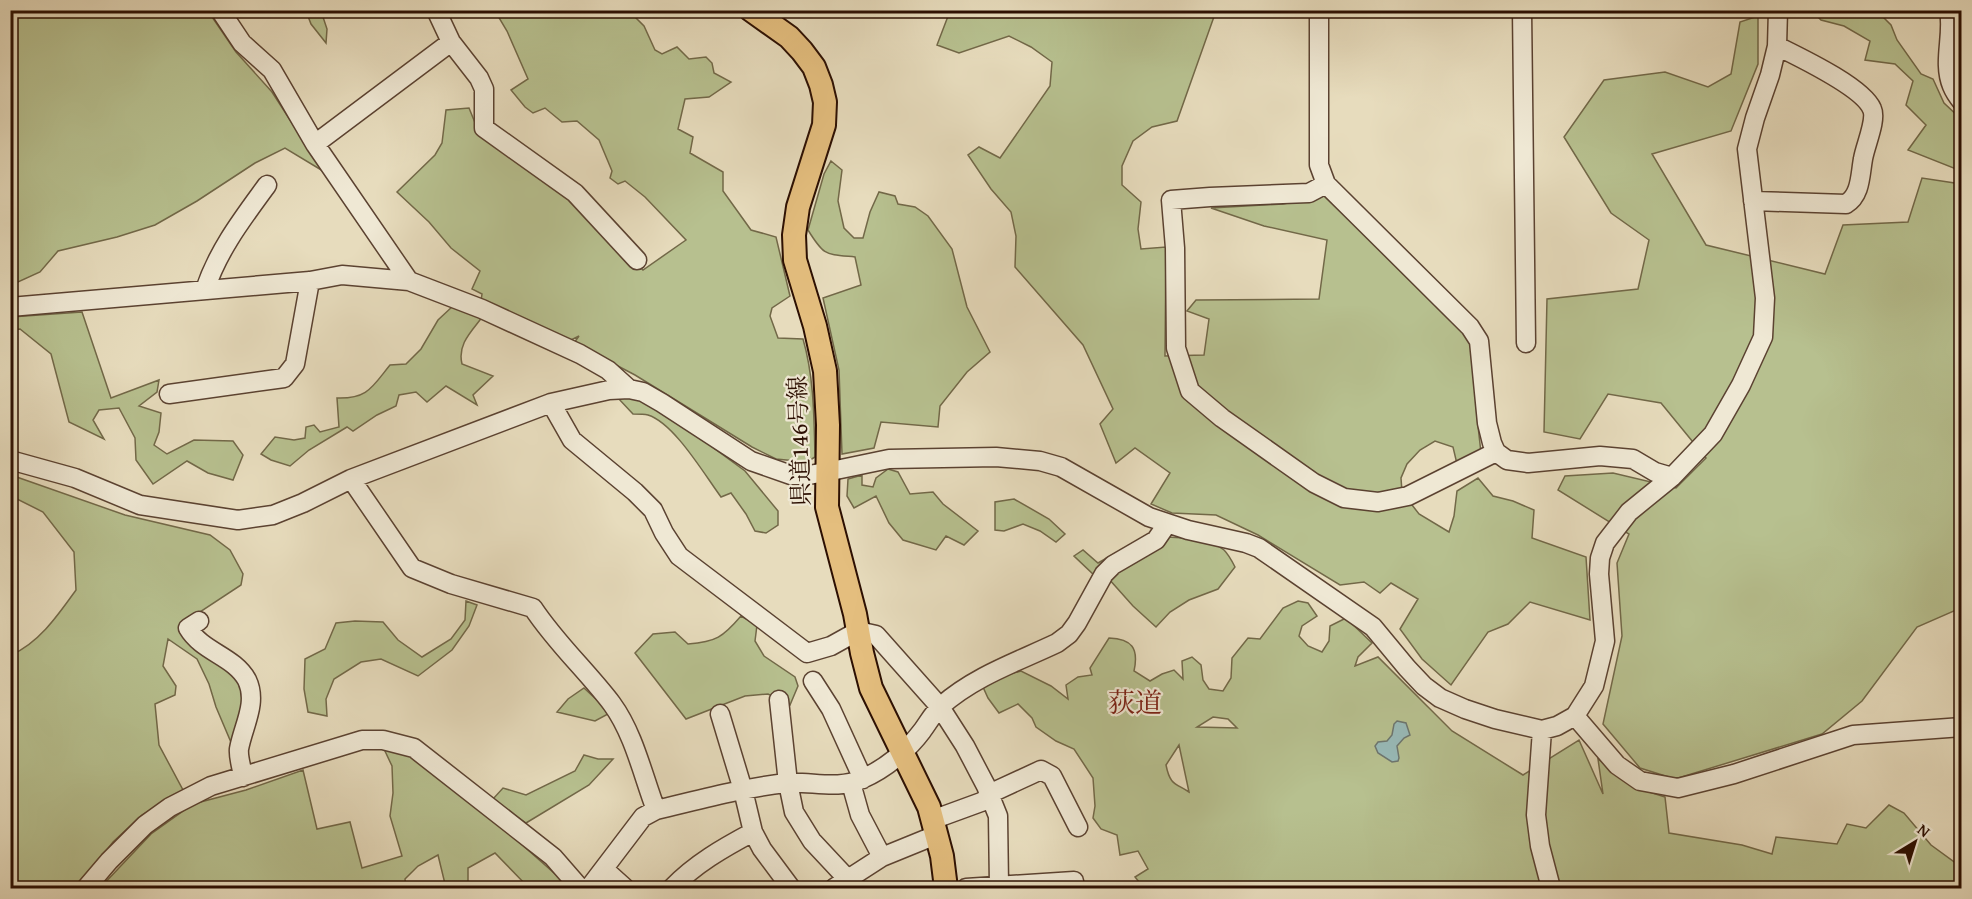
<svg xmlns="http://www.w3.org/2000/svg" width="1972" height="899" font-family="'Gentium Book Plus','Noto Serif JP',serif">
<style>
.green{fill:#b7c08f;stroke:#726848;stroke-width:1.5;fill-rule:evenodd}
.water{fill:#98bab8;stroke:#6d766f;stroke-width:1.5}
.lines{fill:none;stroke-linecap:round;stroke-linejoin:round}
.minor-casing{stroke:#5b4231;stroke-width:21}
.major-casing{stroke:#2c0f02;stroke-width:26}
.minor{stroke:#efe8d4;stroke-width:18}
.major{stroke:#e4be7e;stroke-width:22}
.labels{text-anchor:middle;dominant-baseline:central;stroke-width:4.5;stroke-linejoin:round;paint-order:stroke}
.street-label{font-size:24px;fill:#2c0f02;stroke:#efe8d4}
.quarter-label{font-size:27px;fill:#7a1f14;stroke:#efe8d4}
</style>
<rect width="100%" height="100%" fill="#e7dcbd"/>
<filter id="stains"><feTurbulence type="fractalNoise" baseFrequency=".00333" numOctaves="4"/><feColorMatrix values="0 0 0 0 .2 0 0 0 0 .09 0 0 0 0 .02 0 0 0 .5 -.17"/></filter>
<radialGradient id="worn" r=".72"><stop offset=".6" stop-color="#630" stop-opacity="0"/><stop offset="1" stop-color="#630" stop-opacity=".3"/></radialGradient>
<!-- green -->
<path class="green" d="M10,11H208L236,52L272,92L323,171L285,148L255,163L197,201L155,225L117,237L58,251L40,272L18,282L11,279Z
M306,11H321L327,29L326,43L311,24Z
M495,11H629L644,26L655,50L662,54L677,47L689,59L706,57L712,63L714,73L731,82L709,97L685,99L678,129L693,137L690,153L723,172V191L751,230L776,237L790,296L772,308L770,316L778,338L803,339C814,377 814,417 815,457L807,462L776,459L752,447L635,375L574,343L579,336L569,341L481,301L482,294L472,289L480,271L451,248L429,222L397,192L435,155L442,143L446,110L469,108L478,130L577,203L643,270L686,240L645,197L625,181L618,184L610,178L612,171L599,140L577,121L562,122L545,108L533,113L525,107L511,90L528,79L507,31Z
M950,11H1216L1177,121L1152,127L1133,141L1122,166V185L1141,202L1138,229L1141,249L1166,247L1165,356L1204,355L1209,319L1187,311L1196,300L1319,299L1327,240L1264,226L1211,208L1283,204L1324,196L1462,328L1472,343L1477,417L1481,453L1457,464L1453,447L1435,441L1420,450L1407,464L1401,478L1402,492L1419,514L1449,532L1454,516L1457,491L1478,478L1493,496L1513,501L1534,510L1532,538L1586,557L1590,620L1530,602L1508,624L1488,632L1451,685L1422,659L1400,629L1418,599L1391,583L1380,593L1364,582L1340,585L1258,535L1216,515L1172,513L1151,504L1170,473L1135,448L1116,463L1100,424L1113,409L1083,345L1015,267L1016,236L1011,212L991,189L968,155L979,147L1000,158L1050,86L1052,62L1031,47L1009,36L959,53L937,45Z
M1812,11H1877L1891,25L1897,40L1921,74L1933,79L1944,103L1961,119V171L1908,150L1926,125L1906,105L1913,81L1895,64L1865,60L1870,41L1844,26L1821,20Z
M1758,16V64L1731,131L1652,154L1706,245L1825,274L1843,225L1908,222L1922,178L1961,184V603L1954,611L1917,627L1862,701L1822,734L1675,779L1640,768L1603,724L1622,636L1617,563L1629,534L1558,490L1565,476L1613,473L1676,488L1706,458L1661,403L1608,394L1580,439L1544,432L1547,299L1638,289L1649,240L1611,213L1564,137L1604,80L1665,72L1708,87L1731,74L1740,22Z
M831,161L842,170L838,201L844,228L854,238H863L870,212L879,192L895,196L898,204L915,207L928,216L952,249L967,307L990,352L967,372L940,406L938,427L881,422L874,448L842,454L839,370L823,298L861,285L855,257C825,254 824,256 808,230L824,174Z
M454,305L483,316C472,331 457,344 462,364L493,376L473,395L477,405L446,386L427,402L416,392L399,395L396,406L377,415L353,431L347,427L309,450L290,466L271,460L261,454L275,437L294,440L305,438L306,427L314,425L320,432L339,427L337,398C368,399 372,387 390,365L406,364L421,349L438,320Z
M82,312L111,398L159,380L157,392L139,406L161,413L159,432L154,445L167,454L194,440L233,441L243,455L233,480L208,473L187,461L153,484L136,460L135,438L119,408L99,410L93,420L104,439L69,422L51,354L20,329L11,330V317Z
M617,397L640,399L700,438L745,471L778,511V525L766,533L755,531L746,514L731,493L721,497C704,474 674,423 648,415C644,414 638,414 633,414Z
M888,469L898,472L910,494L933,492L943,504L978,531L964,545L946,536L936,550L903,540L889,523L876,496L854,508L847,496L848,479L862,475V485L873,487L876,478Z
M11,475L125,515L210,535L230,550L243,574L241,585L180,625L235,674L244,696L233,747L216,707L209,684L197,659L168,639L163,666L176,686L175,695L155,704L159,745L183,790L142,815L113,842L77,888H11V655C39,643 58,615 76,590L74,552L43,512L11,496Z
M1014,499L1049,519L1065,534L1056,542L1040,531L1023,524L1004,531L995,530V502Z
M1166,537C1184,538 1209,538 1224,550C1228,554 1232,561 1235,567L1218,589L1189,600L1170,612L1156,627L1133,606L1108,578L1094,575L1074,556L1083,550L1098,563L1117,552L1129,558Z
M466,601L477,605L469,626L452,650L418,676L381,659L361,662L334,679L326,699L327,716L308,712L304,689L305,659L325,649L336,623L355,621L383,622L398,640L422,657L451,639L465,620Z
M1298,601L1308,603L1317,616L1302,626L1299,636L1308,646L1322,652L1329,641L1330,626L1346,618L1372,643L1358,657L1355,666L1378,657L1452,731L1523,775L1579,740L1603,794L1598,759L1637,788L1665,797L1669,833L1742,845L1772,854L1776,837L1837,844L1847,824L1866,828L1889,805L1904,813L1931,845L1961,867V888H1144L1135,877L1148,869L1138,851L1120,855L1117,835L1101,829L1093,818L1095,806L1093,778L1074,749L1056,741L1036,727L1032,718L1018,704L999,713L988,698L983,687L1003,676L1021,671L1051,686L1068,699L1066,685L1078,677L1092,675L1090,668L1109,638C1132,639 1139,648 1134,671L1150,681L1162,674L1174,670L1183,679L1182,661L1192,657L1201,665L1203,680L1209,689L1223,691L1231,678L1232,658L1248,638L1260,639L1283,608ZM1213,717L1228,719L1237,728L1197,727ZM1179,745L1189,792C1175,783 1170,785 1166,765Z
M741,616L757,625L755,641L764,656L795,677L798,686L790,705L768,694L745,696L686,719L635,653L653,634L675,632L688,644C716,642 723,637 741,616Z
M584,688L599,702L608,714L595,721L557,712L568,699Z
M384,749L411,753L511,835L571,888H529L495,853L468,868V888H446L438,855L418,866L405,879L406,888H100L151,834L193,804L246,790L303,770L317,829L350,822L362,868L402,856L390,816L393,793L392,766Z
M584,755L598,759H613L589,785L526,823L492,800L503,788L526,795L575,771Z"/>
<!-- water -->
<path class="water" d="M1397,721L1406,723L1410,735L1404,738L1397,746L1399,758L1398,761L1392,762L1378,753L1375,746L1378,742L1387,741L1392,735L1394,724Z"/>
<g class="lines">
<!-- minor casing -->
<g class="minor-casing">
<path id="minor" d="M220,10L242,43L272,70L315,144L409,281
M436,10L451,42L479,78L484,89V128L575,193L637,260
M1319,10V165L1326,184L1470,327L1479,341L1487,423L1492,443L1496,452L1507,460L1528,463L1600,456L1633,459L1655,472L1672,477
M1522,10L1526,343
M1949,10C1954,35 1942,62 1952,86C1954,91 1958,97 1962,102
M315,144L451,42
M1326,184L1309,193L1210,197L1171,200L1175,248L1176,348L1190,391L1222,418L1314,483L1344,498L1378,502L1408,496L1496,452
M1753,201L1846,204C1861,195 1860,175 1863,159C1865,146 1877,120 1872,109C1863,87 1799,57 1777,46
M205,290C218,250 243,218 267,185
M10,307L310,281L342,275L409,281L482,309L580,354L608,370L629,389
M169,394L284,378L295,364L310,281
M551,403L572,440L635,492L653,510L664,533L679,556L807,653L831,646L858,631L876,635L940,707L965,746L986,786L998,816L999,886
M10,460L75,478L140,505L238,520L273,515L303,503L351,479L551,403L609,390L629,389L643,392L662,403L751,461L791,475H809L836,470L889,459L996,457L1040,461L1061,467L1149,517L1188,530L1246,543L1259,548L1373,627L1407,668L1424,686L1440,698L1465,709L1495,719L1542,730L1557,726L1575,716L1594,686L1605,641L1599,574L1600,558L1605,543L1629,512L1672,477L1713,434L1741,385L1763,337L1765,298L1747,149L1755,118L1770,75L1777,46L1778,10
M351,479L412,568L451,584L533,608C556,643 587,671 612,704C634,734 643,776 656,810
M199,621L188,628C202,652 234,656 247,680C258,703 243,726 239,749C238,757 242,768 243,777
M813,681L831,709L863,779
M779,700L788,783L794,812L812,841L856,888
M720,714L743,790L753,832L762,849L791,888
M1575,716L1617,765L1640,781L1678,788L1734,774L1853,735L1962,727
M1542,730L1536,815L1540,846L1551,888
M851,783L860,815L882,857
M932,820L984,801L989,794L1041,770L1052,776L1078,827
M605,870L625,888
M86,888L109,861L145,825L170,807L211,786L362,740H383L414,748L553,857L580,888
M589,888L643,817L656,810C699,800 742,788 786,783C811,781 838,790 862,779C885,769 907,751 922,731C928,723 934,712 941,706C975,676 1017,662 1057,643L1069,634L1077,623L1104,574L1113,565L1156,540L1167,524
M672,888C695,864 723,848 753,832
M834,888L882,857L936,835
M966,888L1074,881"/>
</g>
<!-- major casing -->
<g class="major-casing">
<path id="major" d="M751,10L789,37L802,51L814,67L821,85L825,102L824,125L798,207L794,235L795,260L815,326L825,371L828,425L827,507L855,614L862,653L871,688L929,807L942,856L946,888"/>
</g>
<!-- minor -->
<use href="#minor" class="minor"/>
<!-- major -->
<use href="#major" class="major"/>
</g>
<g class="labels">
<!-- street labels -->
<g class="street-label">
<text transform="translate(799 441) rotate(-92)">県道146号線</text>
</g>
<!-- quarter labels -->
<g class="quarter-label">
<text x="1135" y="702">荻道</text>
</g>
</g>
<!-- margin -->
<rect width="1972" height="899" fill="none" stroke="#e7dcbd" stroke-width="36"/>
<rect x="12" y="12" width="1948" height="875" fill="none" stroke="#2c0f02" stroke-width="3"/>
<rect x="18" y="18" width="1936" height="863" fill="none" stroke="#2c0f02" stroke-width="1.5"/>
<!-- north arrow -->
<g transform="translate(1915 842) rotate(38)" stroke="#efe8d4" stroke-width="4.5" paint-order="stroke">
<path d="M0-4.5L10 22L0 15L-10 22Z" fill="#2c0f02"/>
<text y="-9" font-size="16" font-weight="bold" text-anchor="middle" fill="#2c0f02">N</text>
</g>
<rect width="100%" height="100%" filter="url(#stains)"/>
<rect width="100%" height="100%" fill="url(#worn)"/>
</svg>
